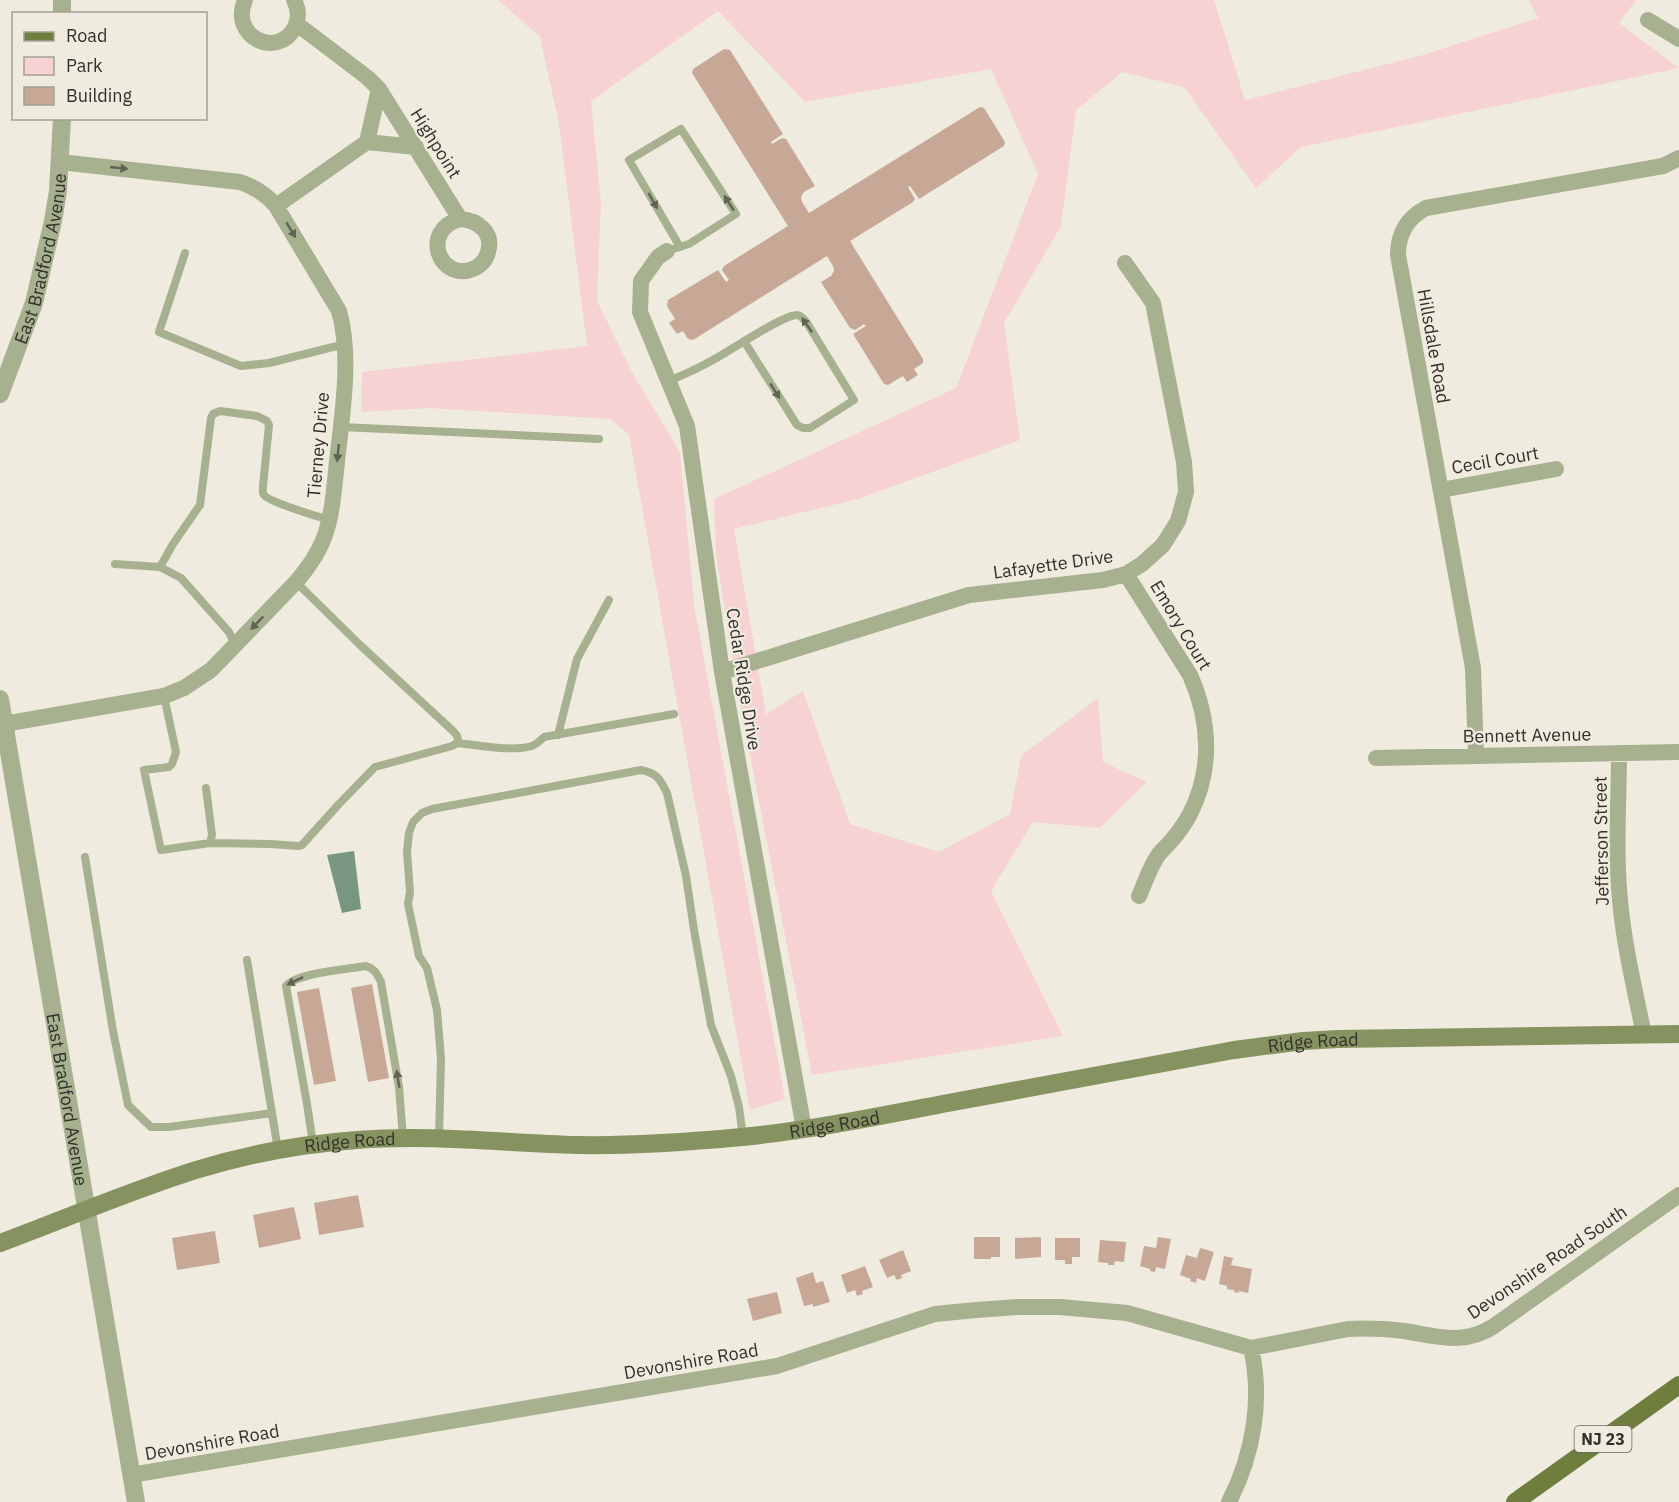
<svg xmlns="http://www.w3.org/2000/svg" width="1679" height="1502" font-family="'IBM Plex Sans',sans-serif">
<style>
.green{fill:#f6d2d3}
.water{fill:#799681}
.building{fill:#c7a896}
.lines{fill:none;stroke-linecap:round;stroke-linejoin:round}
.service{stroke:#a7b08f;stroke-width:8}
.minor{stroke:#a7b08f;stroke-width:16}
.tertiary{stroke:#a7b08f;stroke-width:18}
.secondary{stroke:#869361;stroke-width:18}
.primary{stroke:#6f7d3e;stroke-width:18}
.oneway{fill:#616353}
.labels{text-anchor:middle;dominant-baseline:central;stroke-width:4.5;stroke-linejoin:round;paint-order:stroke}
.shield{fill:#f0ebdf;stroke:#6b6861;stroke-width:1.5}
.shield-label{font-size:16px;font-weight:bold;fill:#32302b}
.street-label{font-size:18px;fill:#32302b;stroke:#f0ebdf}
</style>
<rect width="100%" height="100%" fill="#f0ebdf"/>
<!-- green -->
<path class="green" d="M498,0H1214L1245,100L1423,55L1538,18L1529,0H1636L1619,23L1679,68L1301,147L1256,188L1184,87L1122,72L1076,110L1061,226L1004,323L1020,440L858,499L734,529L766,714L803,691L850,824L939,852L1010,814L1021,756L1098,698L1103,762L1147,782L1100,828L1033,822L991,891L1063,1036L812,1075L737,688L716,554L714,499L956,388L1038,174L991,69L805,102L718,11L591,101L601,203L597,301L633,374L680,452L694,605L785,1099L750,1110L629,435L610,419L429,408L361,412L362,372L587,346L559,124L540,37Z"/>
<!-- water -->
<path class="water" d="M354,851L361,909L342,913L327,855Z"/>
<!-- building -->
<path class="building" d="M724,49L730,50L783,134L771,142L772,144L782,138L786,139L815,186L804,192L801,197L802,202L809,213L980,107L984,108L1005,142L1004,146L919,199L910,186L908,187L915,199L913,202L850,241L923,359V363L914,369L918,375L907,382L903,376L888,385L884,384L853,334L866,326L864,324L855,330L850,328L821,282L831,276L834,271L833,266L827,256L693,340L688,339L683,331L677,334L669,323L675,319L667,306L668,300L718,270L726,282L729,280L722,270L724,266L788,226L692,73L693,69Z
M372,984L389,1078L368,1082L351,988Z
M319,988L336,1081L314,1085L297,992Z
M358,1195L364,1227L319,1235L314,1203Z
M294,1207L301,1239L259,1248L253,1215Z
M215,1231L220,1263L177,1270L172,1238Z
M974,1237H1000V1257H991V1259H974Z
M1041,1237V1257L1015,1259V1238Z
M1158,1237L1171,1239L1165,1269L1156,1267L1155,1272L1150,1271V1269L1140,1266L1144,1246L1156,1248Z
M1055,1238H1080V1257H1072V1264H1065V1260H1055Z
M1100,1240L1126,1242L1124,1262L1115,1261L1114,1265H1108V1263L1098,1262Z
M1200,1248L1214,1252L1205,1281L1197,1278L1196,1283L1190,1281L1191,1279L1180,1275L1186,1255L1197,1258Z
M903,1250L911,1271L901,1275L902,1278L897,1280L894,1275L887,1278L879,1260Z
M1224,1256L1233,1258L1231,1265L1252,1269L1248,1293L1239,1291V1293L1234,1292V1290L1227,1289V1286L1219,1284Z
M865,1266L873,1287L862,1291L863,1294L857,1296L855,1290L847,1293L841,1275Z
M813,1272L816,1283L823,1281L830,1302L813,1307V1304L804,1306L796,1278Z
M777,1292L782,1313L753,1321L747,1299Z"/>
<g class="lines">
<!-- service -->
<path class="service" d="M667,251L689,244L736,214L681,129L629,160L680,247
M185,253L159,332L241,366L269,363L345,344
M669,381C683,375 697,369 711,361C727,353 782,315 797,315C802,316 804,319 807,323L854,400L810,428H803L797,425L744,341
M341,427L599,439
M115,564L160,567L181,578L229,632L235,645
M160,567L173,544L200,505L211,418L213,414L220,411L257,416L267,421L269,425L263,486C263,489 262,493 264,495C269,502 319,517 330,520
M164,696L176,752L172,764L169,767L144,770L161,850L210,843L212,835L206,788
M558,735L577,659L609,600
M457,743C477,745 512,752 532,746C537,744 540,741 544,737L674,714
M210,843L271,844L298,846L302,845L339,804L375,767L452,746L457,743C459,737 457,735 453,731L359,644L296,582
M85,857L113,1031L128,1105L151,1127H169L272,1113
M247,960L278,1150
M439,1138L441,1059L437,1010L427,968L419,956L408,904L410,892L407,851L409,833L413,822L422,813L432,809L641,770C657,773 660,779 667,793L686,876L694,930L711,1025L731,1076L739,1107L743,1137
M313,1144L307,1104L286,986C296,973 349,969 366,966C375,969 377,974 381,982L399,1087L403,1138"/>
<!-- minor -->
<path class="minor" d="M245,0C229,37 278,60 295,27C299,18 299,9 294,0
M1648,20L1679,39
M297,24L368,78L379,89L460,219C420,230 439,282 473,269C480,266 486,260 488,252C494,233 478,220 460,219
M367,142L379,89
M276,206L367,142L416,147
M667,251L658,257L641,281L640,312L687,426L722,672L804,1129
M1441,490L1556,469
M1126,574L1190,675C1210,720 1213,769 1190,814C1185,823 1179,832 1172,840C1168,845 1163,849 1159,854C1150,866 1145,883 1139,896
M722,672L969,595L1103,580L1126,574L1142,564L1163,545L1178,521L1186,492L1184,462L1153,303L1125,263
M4,724L164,696L184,688L211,670L296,582C308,568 319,553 325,535C333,512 334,487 337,462C342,415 352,356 339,311L276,206C266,194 255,187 240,182L60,162
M1619,753C1619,802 1615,851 1620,900C1624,946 1635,990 1644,1035
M1476,756L1473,668L1398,255C1398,234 1407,218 1426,208L1663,166L1679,158
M1376,758L1679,752
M131,1475L777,1366L935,1314L976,1310L1018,1307H1060L1127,1313L1251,1348L1348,1329C1366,1328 1385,1329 1404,1331C1436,1336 1464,1346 1494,1326L1679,1195
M1229,1502C1253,1455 1263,1400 1251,1348"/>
<!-- tertiary -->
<g class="tertiary">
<path d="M62,0V14"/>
<path id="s1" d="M0,394L34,303L53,221L58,191L62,118"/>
<path id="s2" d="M0,699L136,1502"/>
</g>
<!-- secondary -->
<path class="secondary" id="s3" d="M0,1243C65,1219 129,1191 196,1170C248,1154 302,1144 357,1140C431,1134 504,1143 578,1145C633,1146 688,1142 742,1137C812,1130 880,1116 948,1103C1044,1086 1139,1068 1234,1050L1303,1041L1338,1039L1679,1034"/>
<!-- primary -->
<path class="primary" d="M1515,1502L1679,1385"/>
</g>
<!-- one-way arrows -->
<defs><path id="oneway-solid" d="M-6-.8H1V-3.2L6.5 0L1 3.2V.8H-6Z" transform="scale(1.5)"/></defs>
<g class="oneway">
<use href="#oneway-solid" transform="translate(119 168) rotate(6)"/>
<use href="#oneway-solid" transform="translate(653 201) rotate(60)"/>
<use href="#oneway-solid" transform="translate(729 203) rotate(-123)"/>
<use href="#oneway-solid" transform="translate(291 230) rotate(59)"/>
<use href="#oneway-solid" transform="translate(807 325) rotate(-125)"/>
<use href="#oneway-solid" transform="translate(775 391) rotate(58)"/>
<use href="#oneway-solid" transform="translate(338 453) rotate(96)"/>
<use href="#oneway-solid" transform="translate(257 623) rotate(134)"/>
<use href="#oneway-solid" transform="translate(295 981) rotate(154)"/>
<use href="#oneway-solid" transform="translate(398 1079) rotate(-99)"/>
</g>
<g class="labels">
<!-- shield labels -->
<rect class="shield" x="1574.5" y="1426" width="57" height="26" rx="4.5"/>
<g class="shield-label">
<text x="1603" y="1439">NJ 23</text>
</g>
<!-- street labels -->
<g class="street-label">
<text transform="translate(436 143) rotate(58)">Highpoint</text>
<text stroke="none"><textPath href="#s1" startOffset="142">East Bradford Avenue</textPath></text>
<text transform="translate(1434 346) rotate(80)">Hillsdale Road</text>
<text transform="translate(318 445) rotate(-85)">Tierney Drive</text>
<text transform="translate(1495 460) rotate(-10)">Cecil Court</text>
<text transform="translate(1053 564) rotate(-8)">Lafayette Drive</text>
<text transform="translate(1181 625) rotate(59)">Emory Court</text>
<text transform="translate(744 679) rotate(81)">Cedar Ridge Drive</text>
<text transform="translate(1527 735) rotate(-1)">Bennett Avenue</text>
<text transform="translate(1601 841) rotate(-91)">Jefferson Street</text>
<text stroke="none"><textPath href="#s3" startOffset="1338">Ridge Road</textPath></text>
<text stroke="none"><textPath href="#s2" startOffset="406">East Bradford Avenue</textPath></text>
<text stroke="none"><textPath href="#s3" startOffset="852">Ridge Road</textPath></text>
<text stroke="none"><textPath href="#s3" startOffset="366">Ridge Road</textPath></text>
<text transform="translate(1547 1262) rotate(-34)">Devonshire Road South</text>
<text transform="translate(691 1361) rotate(-10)">Devonshire Road</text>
<text transform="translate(212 1442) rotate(-10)">Devonshire Road</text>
</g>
</g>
<!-- legend -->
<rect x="12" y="12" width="195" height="108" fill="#f0ebdf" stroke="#a4a097" stroke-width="1.5"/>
<rect x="24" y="32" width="30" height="9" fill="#6f7d3e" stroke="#a4a097" stroke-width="1.5"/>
<text x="66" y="42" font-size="18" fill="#32302b">Road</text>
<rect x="24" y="57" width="30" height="18" fill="#f6d2d3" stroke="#a4a097" stroke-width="1.5"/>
<text x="66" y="72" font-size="18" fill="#32302b">Park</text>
<rect x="24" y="87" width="30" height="18" fill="#c7a896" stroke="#a4a097" stroke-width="1.5"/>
<text x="66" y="102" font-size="18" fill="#32302b">Building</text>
</svg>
